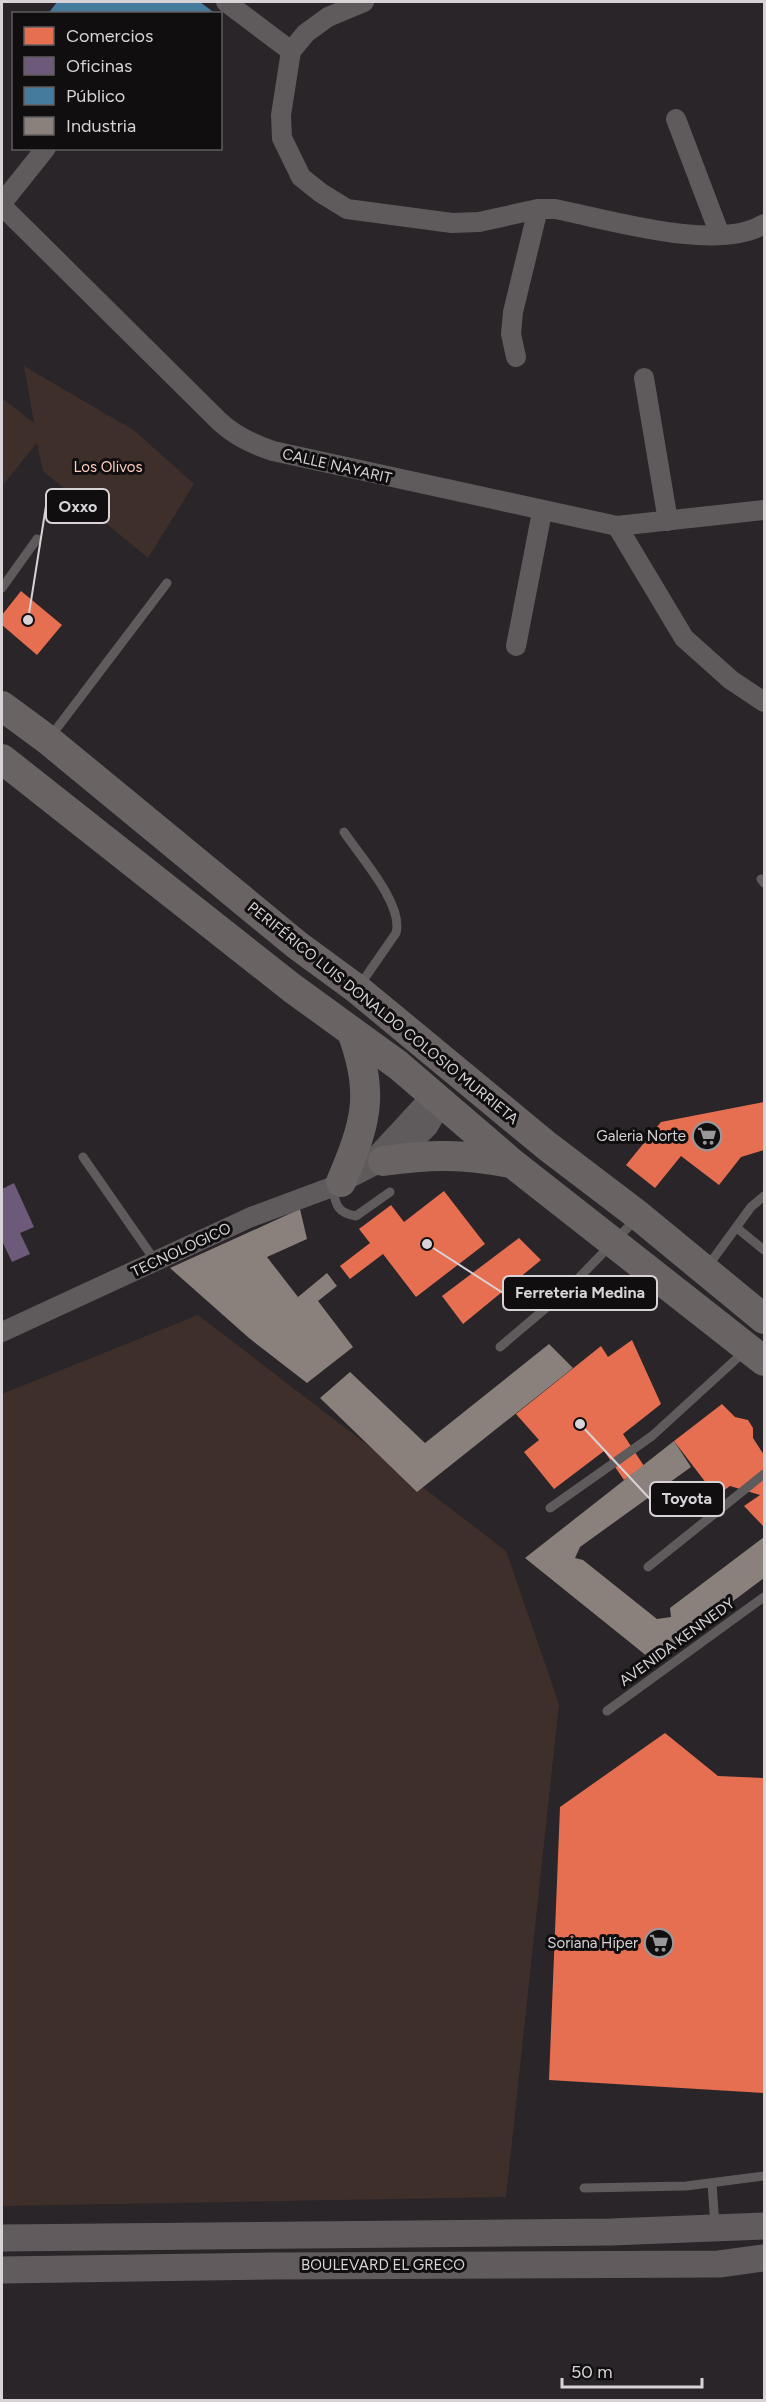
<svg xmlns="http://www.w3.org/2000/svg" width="766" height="2402" font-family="Figtree,sans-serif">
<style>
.green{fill:#3f2f2b}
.shops{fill:#e76f51}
.offices{fill:#6d597a}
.public{fill:#457b9d}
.industry{fill:#8a817c}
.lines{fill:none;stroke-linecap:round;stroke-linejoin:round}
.service{stroke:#5f5a5b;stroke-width:9}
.minor{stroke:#5f5a5b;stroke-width:20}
.secondary{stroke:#615b5d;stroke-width:27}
.primary{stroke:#6a6364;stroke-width:30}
.labels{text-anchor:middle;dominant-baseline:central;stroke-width:6;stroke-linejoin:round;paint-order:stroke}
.street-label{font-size:15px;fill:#d7d3d6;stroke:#110e10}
.park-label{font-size:15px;fill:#ffcfbf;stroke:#110e10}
.poi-label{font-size:15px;fill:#d7d3d6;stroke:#110e10;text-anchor:end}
.leader{fill:none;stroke:#d7d3d6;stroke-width:2}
.callout-dot{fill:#d7d3d6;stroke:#110e10;stroke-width:2}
.callout{fill:#110e10;stroke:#d7d3d6;stroke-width:2}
.callout-label{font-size:16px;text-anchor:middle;font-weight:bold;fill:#d7d3d6}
</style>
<rect width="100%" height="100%" fill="#292528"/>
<!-- green -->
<path class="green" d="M24,366L135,431L194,484L148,558L43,471L37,443L2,486V398L34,423Z
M198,1315L506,1551L559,1704L506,2197L2,2206V1394Z"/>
<!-- shops -->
<path class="shops" d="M21,591L62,625L37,655L2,625V615Z
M764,1102V1150L741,1157L719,1185L681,1156L655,1188L626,1165L661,1122Z
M444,1191L485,1244L416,1297L383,1254L350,1279L340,1266L370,1243L359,1229L391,1205L404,1222Z
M519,1238L541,1260L463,1324L442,1296Z
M632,1340L661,1404L623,1434L644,1466L624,1480L604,1451L554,1489L524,1452L539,1440L516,1414L601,1346L608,1357Z
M722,1404L735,1417L748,1420L753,1428V1438L764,1455V1527L744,1506L760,1495L730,1486L716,1496L674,1441Z
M665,1733L718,1776L764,1778V2093L549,2080L560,1807Z"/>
<!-- offices -->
<path class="offices" d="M14,1183L34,1227L20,1233L30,1254L12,1262L2,1241V1189Z"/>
<!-- public -->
<path class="public" d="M57,2H200L216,14H48Z"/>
<!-- industry -->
<path class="industry" d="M300,1209L307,1239L267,1257L298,1297L327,1273L337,1286L318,1301L353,1347L307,1383L249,1338L170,1268Z
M549,1344L573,1368L417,1492L320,1398L350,1372L425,1443Z
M674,1441L691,1467L580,1547L575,1558L583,1560L657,1619L671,1617L670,1608L764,1537V1578L653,1661L525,1558Z"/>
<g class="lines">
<!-- service -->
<path class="service" d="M2,588L37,539
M51,736L167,583
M344,832C360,856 404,905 396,933L360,985
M761,879L764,883
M83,1157L156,1262
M332,1187C336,1205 337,1213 356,1216L390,1192
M737,1228L764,1250
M708,1266L751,1207L764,1196
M500,1347L566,1291L636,1219
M550,1508L652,1436L744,1352
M648,1567L764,1474
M607,1711L764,1597
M712,2184L715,2226
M584,2188L686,2186L764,2176"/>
<!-- minor -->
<path class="minor" d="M226,2L291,51
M364,2L328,17L306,33L291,51L281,115L282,138L301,177L321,193L347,209L452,223L479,222L538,209H555C607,219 718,253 764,224
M676,119L720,235
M2,203L46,148
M2,206L219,421C235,436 252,444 273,451L617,526L764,510
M516,357L511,334L513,312L538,209
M644,378L668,521
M617,526L684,638L731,680L764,702
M516,646L542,512
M2,1332L251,1217L332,1187L383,1161L406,1149L428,1127L437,1111L438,1101L422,1106L361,1172"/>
<!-- secondary -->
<path class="secondary" d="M2,2238L611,2232L764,2226
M2,2270L273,2266L719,2264L764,2258"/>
<!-- primary -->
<path class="primary" d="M2,706L48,740L297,945L357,989L547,1146L639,1216L764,1319
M2,759L292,988L398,1065L512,1163L764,1361
M383,1161C432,1154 462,1154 511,1163
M341,1182C366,1123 375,1094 352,1032"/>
</g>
<!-- icons -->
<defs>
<g id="supermarket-ring" transform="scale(1.5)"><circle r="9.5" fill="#110e10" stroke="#9a9699" stroke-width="1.5"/><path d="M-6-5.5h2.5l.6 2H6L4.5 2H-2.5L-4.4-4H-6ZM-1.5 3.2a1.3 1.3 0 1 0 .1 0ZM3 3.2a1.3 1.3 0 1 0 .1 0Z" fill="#9a9699"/></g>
</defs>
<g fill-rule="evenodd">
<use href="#supermarket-ring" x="707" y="1136"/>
<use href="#supermarket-ring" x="659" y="1943"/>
</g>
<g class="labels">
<!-- street labels -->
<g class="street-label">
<text transform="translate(337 466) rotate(13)">CALLE NAYARIT</text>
<text transform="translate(383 1013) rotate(39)">PERIFÉRICO LUIS DONALDO COLOSIO MURRIETA</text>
<text transform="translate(181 1250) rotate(-25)">TECNOLOGICO</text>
<text transform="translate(677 1642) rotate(-36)">AVENIDA KENNEDY</text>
<text x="383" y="2265">BOULEVARD EL GRECO</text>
</g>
<!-- park labels -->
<g class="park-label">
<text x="108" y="467">Los Olivos</text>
</g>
<!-- poi labels -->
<g class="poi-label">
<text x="686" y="1136">Galeria Norte</text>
<text x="638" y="1943">Soriana Híper</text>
</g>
</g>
<!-- callouts -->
<path class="leader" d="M28 620L46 506M427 1244L503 1293M580 1424L650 1499"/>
<g class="callout-dot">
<circle cx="28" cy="620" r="6"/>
<circle cx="427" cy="1244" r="6"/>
<circle cx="580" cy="1424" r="6"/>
</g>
<g class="callout">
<rect x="46" y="489" width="63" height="34" rx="6"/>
<rect x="503" y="1276" width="154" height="34" rx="6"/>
<rect x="650" y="1482" width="74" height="34" rx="6"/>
</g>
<g class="callout-label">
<text x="78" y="512">Oxxo</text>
<text x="580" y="1298">Ferreteria Medina</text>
<text x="687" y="1504">Toyota</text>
</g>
<!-- border -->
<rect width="766" height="2402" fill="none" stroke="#d7d3d6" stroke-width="6"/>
<!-- legend -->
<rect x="12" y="12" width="210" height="138" fill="#110e10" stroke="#605d5f" stroke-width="1.5"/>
<rect x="24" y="27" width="30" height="18" fill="#e76f51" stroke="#605d5f" stroke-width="1.5"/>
<text x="66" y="42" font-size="18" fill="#d7d3d6">Comercios</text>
<rect x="24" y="57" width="30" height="18" fill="#6d597a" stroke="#605d5f" stroke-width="1.5"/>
<text x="66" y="72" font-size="18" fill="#d7d3d6">Oficinas</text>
<rect x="24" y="87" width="30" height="18" fill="#457b9d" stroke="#605d5f" stroke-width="1.5"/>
<text x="66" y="102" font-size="18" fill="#d7d3d6">Público</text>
<rect x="24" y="117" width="30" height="18" fill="#8a817c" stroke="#605d5f" stroke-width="1.5"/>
<text x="66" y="132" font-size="18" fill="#d7d3d6">Industria</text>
<!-- scale -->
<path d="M562 2378v9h140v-9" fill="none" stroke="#d7d3d6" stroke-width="3"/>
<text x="571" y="2378" font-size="18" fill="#d7d3d6" stroke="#110e10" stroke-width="4.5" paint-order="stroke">50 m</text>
</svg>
